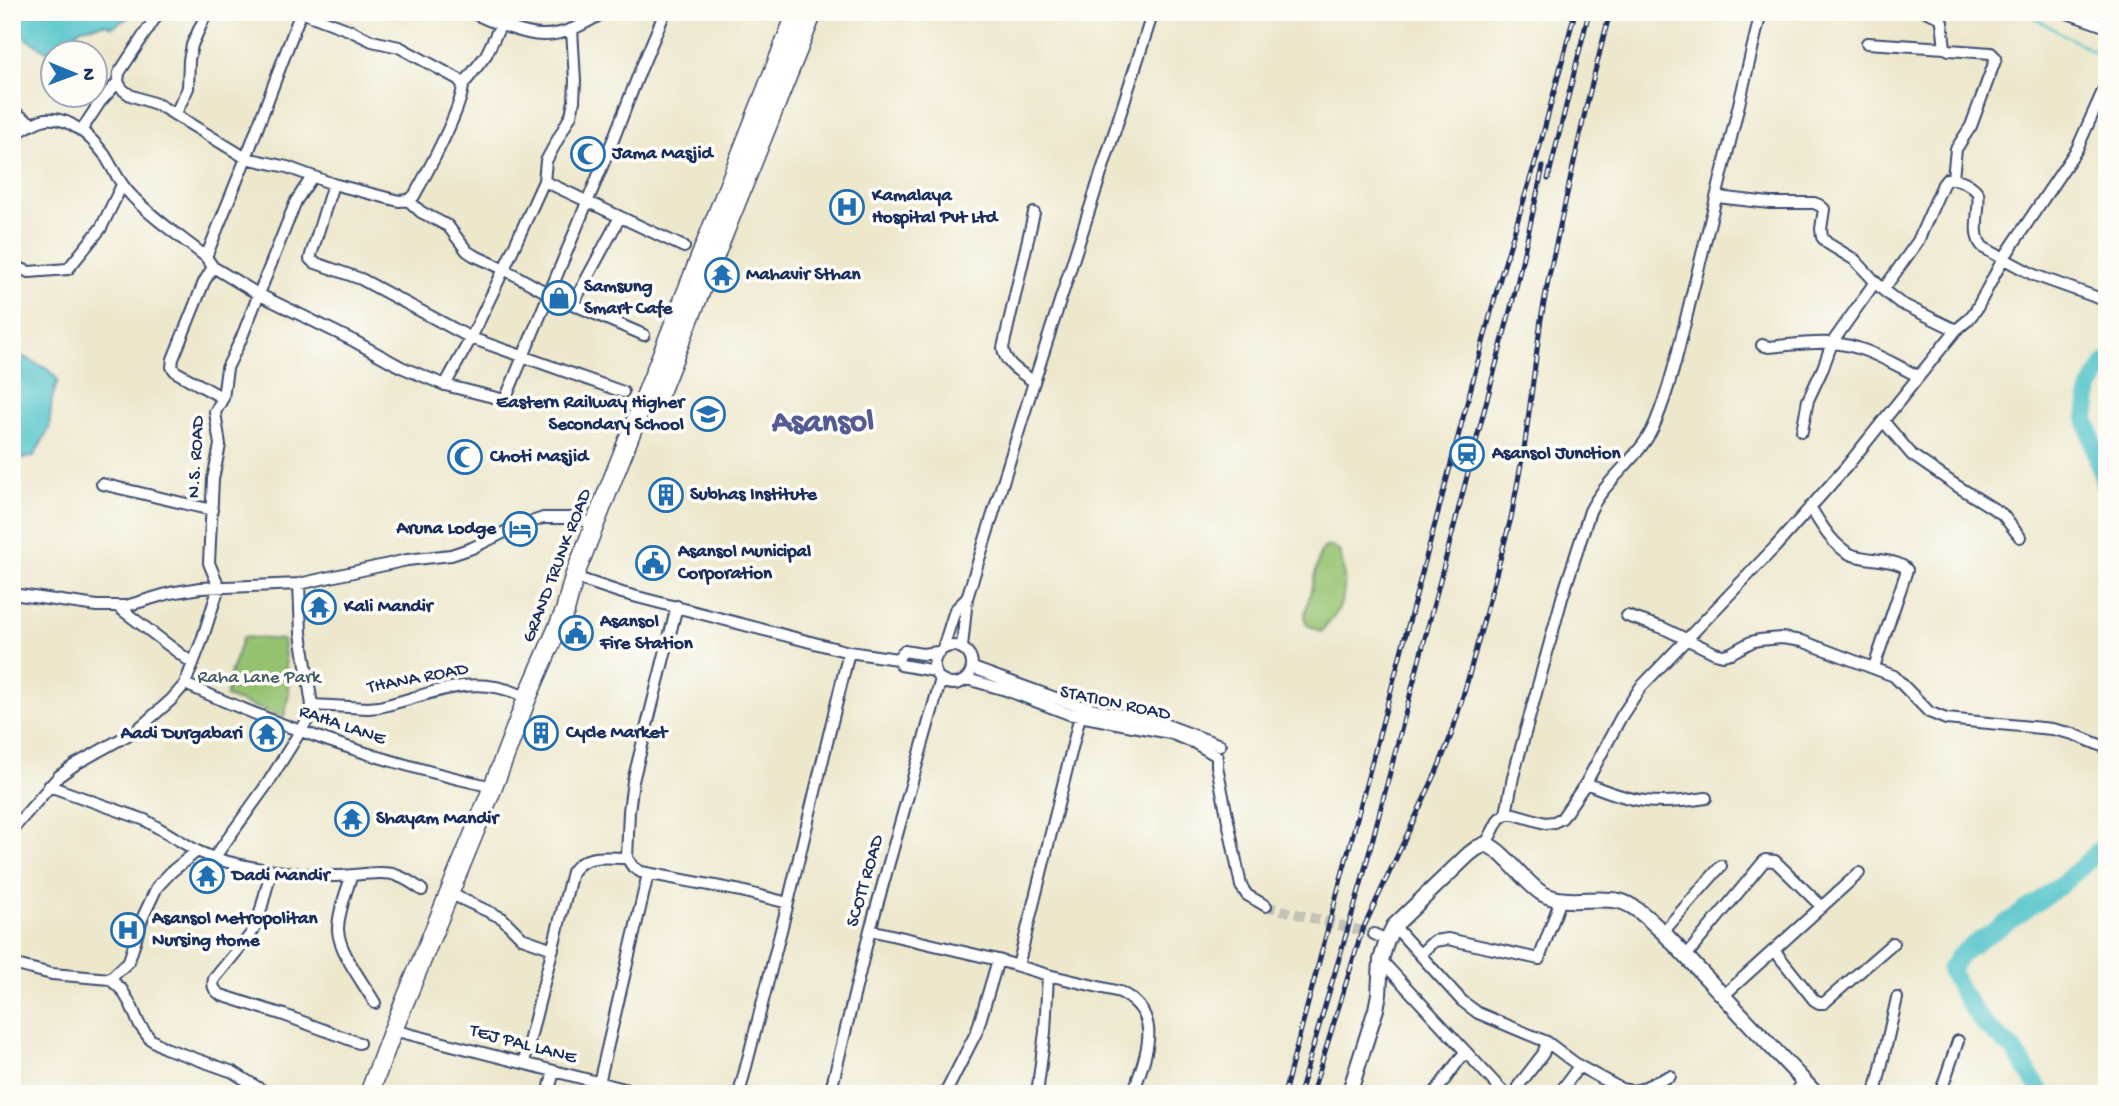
<svg xmlns="http://www.w3.org/2000/svg" width="2119" height="1106" font-family="'Gochi Hand',sans-serif">
<style>
.green{fill:#95c270;stroke:#587867;stroke-width:2}
.water{fill:#57c5cb;stroke:#397a94;stroke-width:2}
.lines{fill:none;stroke-linecap:round;stroke-linejoin:round}
.stream{stroke:#57c5cb;stroke-width:2.5}
.river{stroke:#57c5cb;stroke-width:18}
.minor-tunnel{stroke:#c3c2b6;stroke-width:10;stroke-dasharray:10 5;stroke-linecap:butt}
.minor-casing{stroke:#3a4b6e;stroke-width:14}
.tertiary-casing{stroke:#3a4b6e;stroke-width:18}
.primary-casing{stroke:#3a4b6e;stroke-width:21}
.minor{stroke:#fff;stroke-width:10}
.tertiary{stroke:#fff;stroke-width:14}
.primary{stroke:#fff;stroke-width:18}
.rail-casing{stroke:#1b2f5e;stroke-width:5}
.rail{stroke:#fdfcf7;stroke-width:2.5;stroke-dasharray:8;stroke-linecap:butt}
.labels{text-anchor:middle;dominant-baseline:central;stroke-width:7;stroke-linejoin:round;paint-order:stroke}
.poi-label{font-size:19px;font-weight:bold;fill:#1b2f5e;stroke:#fdfcf7;text-anchor:start}
.street-label{font-size:19px;fill:#1b2f5e;stroke:#fdfcf7}
.park-label{font-size:19px;fill:#405b63;stroke:#fdfcf7}
.town-label{font-size:33px;font-weight:bold;fill:#555c95;stroke:#fdfcf7}
</style>
<rect width="100%" height="100%" fill="#fdfcf7"/>
<filter id="ink" filterUnits="userSpaceOnUse"><feTurbulence type="fractalNoise" baseFrequency=".0143" numOctaves="2"/><feDisplacementMap in="SourceGraphic" scale="14" xChannelSelector="R" yChannelSelector="G"/><feConvolveMatrix kernelMatrix="1 2 1 2 8 2 1 2 1" color-interpolation-filters="sRGB"/></filter>
<filter id="wash" filterUnits="userSpaceOnUse"><feTurbulence type="fractalNoise" baseFrequency=".00686" numOctaves="4" result="noise"/><feDisplacementMap in="SourceGraphic" scale="28" xChannelSelector="R" yChannelSelector="G"/><feGaussianBlur stdDeviation="1.57" result="paint"/><feColorMatrix in="noise" values="0 0 0 0 0 0 0 0 0 0 0 0 0 0 0 0 0 1.4 0 .05"/><feComposite in="paint" operator="in"/></filter>
<g filter="url(#wash)">
<rect width="100%" height="100%" fill="#ede7cc"/>
<!-- green -->
<path class="green" d="M1325,547H1332L1339,551C1345,568 1347,592 1339,608C1335,617 1327,624 1321,632L1306,624L1305,614L1320,554Z
M243,637L283,640L289,694L284,717L226,697L230,674Z"/>
<!-- water -->
<path class="water" d="M12,12H131L128,18L112,27L105,24L81,28L63,44L47,51C30,41 13,34 12,12Z
M12,351L49,370L58,380L52,399L49,429L34,456L12,461Z"/>
<g class="lines">
<!-- stream -->
<path class="stream" d="M2024,12L2107,59"/>
<!-- river -->
<path class="river" d="M2107,361L2090,388L2086,418L2107,493
M2042,1094L2015,1051L1986,1026L1973,1010L1961,991L1950,970L1958,957L1968,948C2017,916 2068,885 2107,842"/>
</g>
</g>
<g filter="url(#ink)">
<g class="lines">
<!-- minor-tunnel -->
<path class="minor-tunnel" d="M1266,906L1374,934"/>
<!-- minor casing -->
<g class="minor-casing">
<path id="minor" d="M159,12L119,73L118,82L122,89L130,95L159,105L246,158L287,167L333,184L399,201L408,200L414,196C427,173 462,108 463,85L458,79L399,47L372,41L349,30L301,12
M471,12C487,20 526,36 544,35C566,35 586,23 605,12
M1927,12L1940,17L1942,22L1945,48L1949,50L1991,53L1996,58L1971,126L1956,149L1953,178
M2064,12L2107,27
M1867,43L1945,48
M463,85L486,55L507,12
M12,111L33,124
M175,115L188,88L189,60L192,45L207,12
M81,131L100,102L118,82
M12,136C23,130 34,121 46,119C69,116 91,137 104,154C113,168 119,183 131,195C153,219 180,236 206,257
M544,181L684,247
M333,184L311,255L310,259L313,262L361,279L471,338L623,392
M1717,197L1770,203H1814L1819,205L1824,209L1821,229L1822,237L1827,243L1855,260L1883,290L1900,303L1956,330
M408,200L421,212L448,226L467,251L473,255L504,269L549,294L644,335
M12,265L29,272L68,269L101,228L122,185
M213,267L258,294L354,341L401,367L445,385L505,400L613,140L640,71L665,12
M1883,290L1918,241L1943,184L1947,179C1958,177 1971,184 1978,193C1981,209 1970,236 1984,248L2034,275L2107,301
M573,304L620,217
M1762,345L1769,347C1789,345 1810,342 1830,343C1862,344 1891,363 1918,376
M1034,382C1021,372 1005,365 1003,348L1034,213
M445,385L471,338L504,269L544,181L546,161L571,115L574,101L575,81L572,29
M223,398L227,368L241,339L296,201L312,177
M1884,422L1912,455L1954,484L2002,514L2020,537
M1802,431L1808,400L1823,368L1832,343L1875,282
M102,484L212,510
M1810,507C1821,524 1831,544 1850,554C1864,561 1899,558 1907,570L1874,667
M574,577L622,593L849,652L897,659
M12,594L97,606H126L170,593L200,588L299,584L407,560L451,555L472,548L511,529L543,518H577L596,525
M967,598L1034,382L1153,12
M117,606L192,663
M677,606L633,781L629,811L627,858L633,867L641,872L741,891L788,903
M1627,616L1663,628L1715,653L1723,655L1731,653L1751,642L1759,640L1782,638L1802,641L1894,676L1929,712L1946,719L2052,729L2073,734L2107,748
M934 665a19 19 0 1 1 38 0a19 19 0 1 1-38 0Z
M943,648L955,610L967,598L962,647
M973,668L1072,704L1164,724L1220,745
M935,671L901,665L897,659L904,651L922,654L938,652
M967,679L1006,690L1069,714L1170,733L1193,742L1217,756V766L1241,886L1247,895L1266,906
M185,684C282,728 389,764 493,787
M312,705L368,708L379,707C432,695 474,670 527,698
M1586,783C1633,803 1656,806 1706,798
M49,786L145,820L197,851
M1506,814L1513,777L1562,598L1590,511C1607,477 1642,457 1656,421C1674,377 1683,328 1695,282C1718,192 1740,102 1761,12
M12,830L59,776L76,764L137,730L171,700L185,684L202,640L219,587L209,563L213,479L220,445L215,412L223,398L176,372L172,367L173,359L204,282L213,267L206,257L246,158L301,12
M1486,844L1499,819L1506,814H1514L1545,823L1554,822L1562,818L1586,783L1621,717L1640,688L1776,546L1847,466L1956,330L1968,320L1976,310L2003,259L2077,149L2107,82
M214,858C252,870 292,874 333,876C352,877 382,869 398,876C407,879 415,885 422,890
M271,871L258,921L251,934L214,979C212,987 214,990 221,995L284,1015L359,1043
M351,877C346,893 338,913 338,930C339,952 364,984 375,1003
M449,893L502,918L522,938L553,949
M1394,926L1462,1001L1478,1013L1547,1042L1579,1066L1621,1089L1632,1091L1641,1089L1670,1076
M870,930L998,960L1048,975L1120,992C1166,1015 1145,1056 1133,1094
M1663,932L1721,866
M1374,934L1387,940
M1774,950L1814,1000L1819,1003H1824L1893,943
M1420,954L1434,941L1448,939L1539,959L1561,899
M1686,956L1765,860L1775,861L1822,907
M1381,960L1505,1094
M12,964L52,974L110,979L129,961L142,919L157,887L171,872L197,851L214,858L268,783L308,719L312,705L301,633L299,584
M1018,966L1080,716
M110,979L122,990L131,1005L139,1024L150,1039L165,1048L233,1072L268,1094
M1723,996L1859,873
M393,1030L644,1094
M524,1062L572,872C585,853 606,858 627,858
M599,1083L648,874
M1519,1085L1543,1054L1547,1042
M548,1094L554,1071
M739,1094L788,903L849,652
M830,1094L870,930L941,679
M945,1094L977,1031L998,960
M1037,1094L1045,1032L1048,975
M1434,1094L1465,1052
M1559,1094L1579,1066
M1793,1094L1805,1082
M1875,1094L1897,998
M1940,1094L1958,1041"/>
</g>
<!-- tertiary casing -->
<g class="tertiary-casing">
<path id="tertiary" d="M1349,1094L1376,1009L1379,994L1381,960L1387,940L1394,926L1469,854L1477,848L1486,844C1507,853 1522,881 1543,894C1566,906 1594,896 1619,901C1636,905 1650,921 1663,932L1816,1094"/>
</g>
<!-- primary casing -->
<g class="primary-casing">
<path id="primary" d="M660,392L813,12
M369,1094L393,1030L493,787L527,698L565,611L574,577L797,12"/>
</g>
<!-- minor -->
<use href="#minor" class="minor"/>
<!-- tertiary -->
<use href="#tertiary" class="tertiary"/>
<!-- primary -->
<use href="#primary" class="primary"/>
<!-- rail casing -->
<g class="rail-casing">
<path id="rail" d="M1548,179L1589,12
M1284,1094L1499,282L1538,153L1575,12
M1299,1094L1361,884L1516,288L1543,167
M1312,1094L1362,931L1436,773L1452,733L1468,679L1511,518L1525,443L1541,319L1549,276L1587,103L1610,12"/>
</g>
<!-- rail -->
<use href="#rail" class="rail"/>
</g>
</g>
<!-- icons -->
<defs>
<g id="mosque-ring" transform="scale(1.75)"><circle r="9.5" fill="#fdfcf7" stroke="#1f6fb2" stroke-width="1.5"/><path d="M3.5-4.9A6 6 0 1 0 3.5 4.9A5 5 0 1 1 3.5-4.9Z" fill="#1f6fb2"/></g>
<g id="hospital-ring" transform="scale(1.75)"><circle r="9.5" fill="#fdfcf7" stroke="#1f6fb2" stroke-width="1.5"/><path d="M-5-5h3v3.5h4V-5h3V5h-3V1.5h-4V5h-3Z" fill="#1f6fb2"/></g>
<g id="temple-ring" transform="scale(1.75)"><circle r="9.5" fill="#fdfcf7" stroke="#1f6fb2" stroke-width="1.5"/><path d="M0-6L5-2H3V0L6.5 2.5H4V6H1.5V3h-3V6H-4V2.5H-6.5L-3 0V-2H-5Z" fill="#1f6fb2"/></g>
<g id="shop-ring" transform="scale(1.75)"><circle r="9.5" fill="#fdfcf7" stroke="#1f6fb2" stroke-width="1.5"/><path d="M-5-2.5h2.3a2.7 3.5 0 0 1 5.4 0H5L5.5 6h-11ZM-1.5-2.5h3a1.5 2.3 0 0 0-3 0Z" fill="#1f6fb2"/></g>
<g id="school-ring" transform="scale(1.75)"><circle r="9.5" fill="#fdfcf7" stroke="#1f6fb2" stroke-width="1.5"/><path d="M0-5L7-2L0 1L-7-2ZM-4 1L0 2.5L4 1V4Q0 6-4 4Z" fill="#1f6fb2"/></g>
<g id="station-ring" transform="scale(1.75)"><circle r="9.5" fill="#fdfcf7" stroke="#1f6fb2" stroke-width="1.5"/><path d="M-3-6H3Q5-6 5-4V2Q5 4 3 4L4.5 6H3L1.5 4h-3L-3 6H-4.5L-3 4Q-5 4-5 2V-4Q-5-6-3-6ZM-3.5-4v3h7v-3ZM-3.5 1v1.5H-2V1ZM2 1v1.5H3.5V1Z" fill="#1f6fb2"/></g>
<g id="building-ring" transform="scale(1.75)"><circle r="9.5" fill="#fdfcf7" stroke="#1f6fb2" stroke-width="1.5"/><path d="M-4-6H4V6H1V3H-1V6H-4ZM-2.5-4.3h1.7v1.8h-1.7ZM.8-4.3h1.7v1.8H.8ZM-2.5-1h1.7V.8h-1.7ZM.8-1h1.7V.8H.8Z" fill="#1f6fb2"/></g>
<g id="hotel-ring" transform="scale(1.75)"><circle r="9.5" fill="#fdfcf7" stroke="#1f6fb2" stroke-width="1.5"/><path d="M-6-4.5h1.5V1H6V5H4.5V3h-9V5H-6ZM-4 0a1.8 1.8 0 1 1 3.6 0ZM.5 0V-2.5h3Q6-2.5 6 0Z" fill="#1f6fb2"/></g>
<g id="civic-ring" transform="scale(1.75)"><circle r="9.5" fill="#fdfcf7" stroke="#1f6fb2" stroke-width="1.5"/><path d="M-.6-6.5H3V-4.5H.6V-3L4-1V1h2V6H-6V1h2V-1L-.6-3ZM-1.2 2.5V6h2.4V2.5Z" fill="#1f6fb2"/></g>
</defs>
<g fill-rule="evenodd">
<use href="#mosque-ring" x="588" y="154"/>
<use href="#hospital-ring" x="847" y="207"/>
<use href="#temple-ring" x="722" y="275"/>
<use href="#shop-ring" x="559" y="298"/>
<use href="#school-ring" x="708" y="414"/>
<use href="#station-ring" x="1467" y="454"/>
<use href="#mosque-ring" x="465" y="457"/>
<use href="#building-ring" x="666" y="495"/>
<use href="#hotel-ring" x="520" y="529"/>
<use href="#civic-ring" x="653" y="563"/>
<use href="#temple-ring" x="319" y="607"/>
<use href="#civic-ring" x="576" y="633"/>
<use href="#building-ring" x="541" y="733"/>
<use href="#temple-ring" x="267" y="734"/>
<use href="#temple-ring" x="352" y="819"/>
<use href="#temple-ring" x="207" y="876"/>
<use href="#hospital-ring" x="128" y="930"/>
</g>
<g class="labels">
<!-- poi labels -->
<g class="poi-label">
<text x="612" y="154">Jama Masjid</text>
<text x="872" y="196">Kamalaya<tspan x="872" dy="22">Hospital Pvt Ltd</tspan></text>
<text x="746" y="275">Mahavir Sthan</text>
<text x="584" y="287">Samsung<tspan x="584" dy="22">Smart Cafe</tspan></text>
<text x="684" y="403" text-anchor="end">Eastern Railway Higher<tspan x="684" dy="22">Secondary School</tspan></text>
<text x="1492" y="454">Asansol Junction</text>
<text x="490" y="457">Choti Masjid</text>
<text x="690" y="495">Subhas Institute</text>
<text x="496" y="529" text-anchor="end">Aruna Lodge</text>
<text x="678" y="552">Asansol Municipal<tspan x="678" dy="22">Corporation</tspan></text>
<text x="344" y="607">Kali Mandir</text>
<text x="600" y="622">Asansol<tspan x="600" dy="22">Fire Station</tspan></text>
<text x="566" y="733">Cycle Market</text>
<text x="243" y="734" text-anchor="end">Aadi Durgabari</text>
<text x="376" y="819">Shayam Mandir</text>
<text x="232" y="876">Dadi Mandir</text>
<text x="152" y="919">Asansol Metropolitan<tspan x="152" dy="22">Nursing Home</tspan></text>
</g>
<!-- street labels -->
<g class="street-label">
<text transform="translate(197 457) rotate(-87)">N.S. ROAD</text>
<text transform="translate(558 566) rotate(-69)">GRAND TRUNK ROAD</text>
<text transform="translate(418 679) rotate(-11)">THANA ROAD</text>
<text transform="translate(1115 704) rotate(12)">STATION ROAD</text>
<text transform="translate(342 726) rotate(19)">RAHA LANE</text>
<text transform="translate(866 881) rotate(-74)">SCOTT ROAD</text>
<text transform="translate(523 1045) rotate(15)">TEJ PAL LANE</text>
</g>
<!-- park labels -->
<g class="park-label">
<text x="259" y="678">Raha Lane Park</text>
</g>
<!-- town labels -->
<g class="town-label">
<text x="823" y="424">Asansol</text>
</g>
</g>
<!-- margin -->
<rect width="2119" height="1106" fill="none" stroke="#fdfcf7" stroke-width="42"/>
<!-- north arrow -->
<g transform="translate(74 74) rotate(91)"><circle r="33" fill="#fdfcf7" stroke="#a3aaba" stroke-width="2"/>
<path d="M0-5L12 26L0 18L-12 26Z" fill="#1f6fb2"/>
<text y="-10" font-size="19" font-weight="bold" text-anchor="middle" fill="#1b2f5e">N</text>
</g>
</svg>
